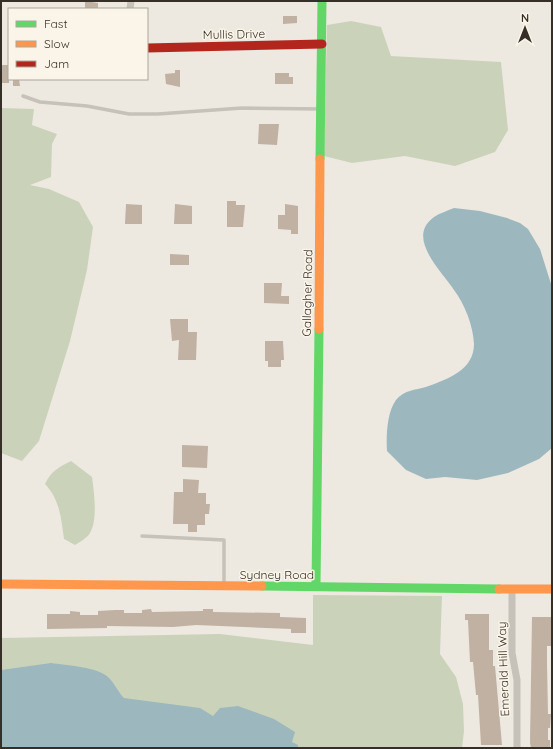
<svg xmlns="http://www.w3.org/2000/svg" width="553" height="749" font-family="Quicksand,sans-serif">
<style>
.green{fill:#cad3ba}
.water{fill:#9cb8be}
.building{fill:#c0b1a2}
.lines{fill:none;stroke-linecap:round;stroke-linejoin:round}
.lane{stroke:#c6c1b9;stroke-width:3.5}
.street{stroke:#c6c1b9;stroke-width:7}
.fast{stroke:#63d668;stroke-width:9}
.slow{stroke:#ff974d;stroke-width:9}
.jam{stroke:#b3261e;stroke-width:9}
.labels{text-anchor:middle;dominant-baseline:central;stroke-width:3;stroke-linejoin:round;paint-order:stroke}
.street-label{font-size:12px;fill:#362f28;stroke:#faf5e8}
</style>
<rect width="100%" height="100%" fill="#ede9e0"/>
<!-- green -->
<path class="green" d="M351,21L381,27L391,56L501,62L508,130L495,152L455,166L405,156L352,163L324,156L327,25Z
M1,108L34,109L32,125L57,134L52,144L51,177L30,185L49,189L79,202L93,227L87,270L70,341L39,441L22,461L1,453Z
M71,461L92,477C94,491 98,520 90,533C88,537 80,542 75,545L64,539C61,518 60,500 45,484C51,471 59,467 71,461Z
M313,595L442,596L440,654L456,677L463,704L464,731L462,748H1V638L220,634L313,645Z"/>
<!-- water -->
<path class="water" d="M454,208L480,211L507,218L520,223L528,229L540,249L552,287V448L539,459L508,473L477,480L445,477L426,479L406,470L387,451C386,436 387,412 396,400C404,390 415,390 426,387C448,379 474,370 474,344C473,325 465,305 454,290C442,271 405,238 434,217C440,213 447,211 454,208Z
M51,663C66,665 99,667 109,678C115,684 118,692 124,698L200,708L213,716L220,708L238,706L274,719L295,732L292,742L298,745V748H1V670Z"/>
<!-- building -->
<path class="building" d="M85,1L98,3V9H85Z
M283,16H297V23L283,24Z
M1,65H9V83H1Z
M175,70H180V87L166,84L165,74L175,73Z
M275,73H289V77H293V84H275Z
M13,79H19L20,86H13Z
M259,124H279L277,145L258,144Z
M227,201H236V205H245L243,227H227Z
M126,204L142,205V224H125Z
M175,204L192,206V224H174Z
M285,204L298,206V234H291V230L278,229V215H285Z
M170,254L189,255V265H170Z
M264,283H282L281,296H289V304L264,303Z
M170,319H188V332H197L196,360H178L179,340L172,341Z
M265,341H283L284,360H281V367H268V361H265Z
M182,445L208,446L207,468L182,467Z
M183,479L199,480L198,493H206V504H210L209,514H205V525H197V532H188V524H173L174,492H183Z
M151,609L152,612L203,611V609H213V612L280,613V617L306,618V633H291V629L196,625L173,627L107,626V628L47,629V614H70V611L80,612V615H98V611L115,610H124V613H142V610Z
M465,614H489V650H493V666H495L502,745H481L478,695H476L473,662H470L468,620H465Z
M532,617H552V646H547V664L548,714H551L550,728H548V740H550V748H531L530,743Z"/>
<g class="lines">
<!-- lane -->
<path class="lane" d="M23,96L40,102L87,106L129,114H158L242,108L320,109
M142,536L224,540V584"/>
<!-- street -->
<path class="street" d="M130,9L131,1
M512,589V653L517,680V748"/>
<!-- fast -->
<path class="fast" d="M320,159L322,1
M262,586L499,589
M316,586L319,329"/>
<!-- slow -->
<path class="slow" d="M319,329L320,159
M1,584L262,586
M499,589H552"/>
<!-- jam -->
<path class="jam" d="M147,48L322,44"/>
</g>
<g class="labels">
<!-- street labels -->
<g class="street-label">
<text transform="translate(234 34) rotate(-1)">Mullis Drive</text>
<text transform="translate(307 293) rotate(-89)">Gallagher Road</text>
<text x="277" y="574">Sydney Road</text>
<text transform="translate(503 669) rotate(-92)">Emerald Hill Way</text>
</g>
</g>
<!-- border -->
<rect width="553" height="749" fill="none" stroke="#362f28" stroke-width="4"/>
<!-- legend -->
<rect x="8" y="8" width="140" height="72" fill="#faf5e8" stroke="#aca69b"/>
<rect x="16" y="21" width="20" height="6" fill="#63d668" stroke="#aca69b"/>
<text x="44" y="28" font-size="12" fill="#362f28">Fast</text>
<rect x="16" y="41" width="20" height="6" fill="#ff974d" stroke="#aca69b"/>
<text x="44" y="48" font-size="12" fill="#362f28">Slow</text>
<rect x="16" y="61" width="20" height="6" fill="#b3261e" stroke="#aca69b"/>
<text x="44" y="68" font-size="12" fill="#362f28">Jam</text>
<!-- north arrow -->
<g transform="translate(525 28)" stroke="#faf5e8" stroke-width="3" paint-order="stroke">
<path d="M0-3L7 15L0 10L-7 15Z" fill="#362f28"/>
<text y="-6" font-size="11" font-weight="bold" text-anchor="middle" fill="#362f28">N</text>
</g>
</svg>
